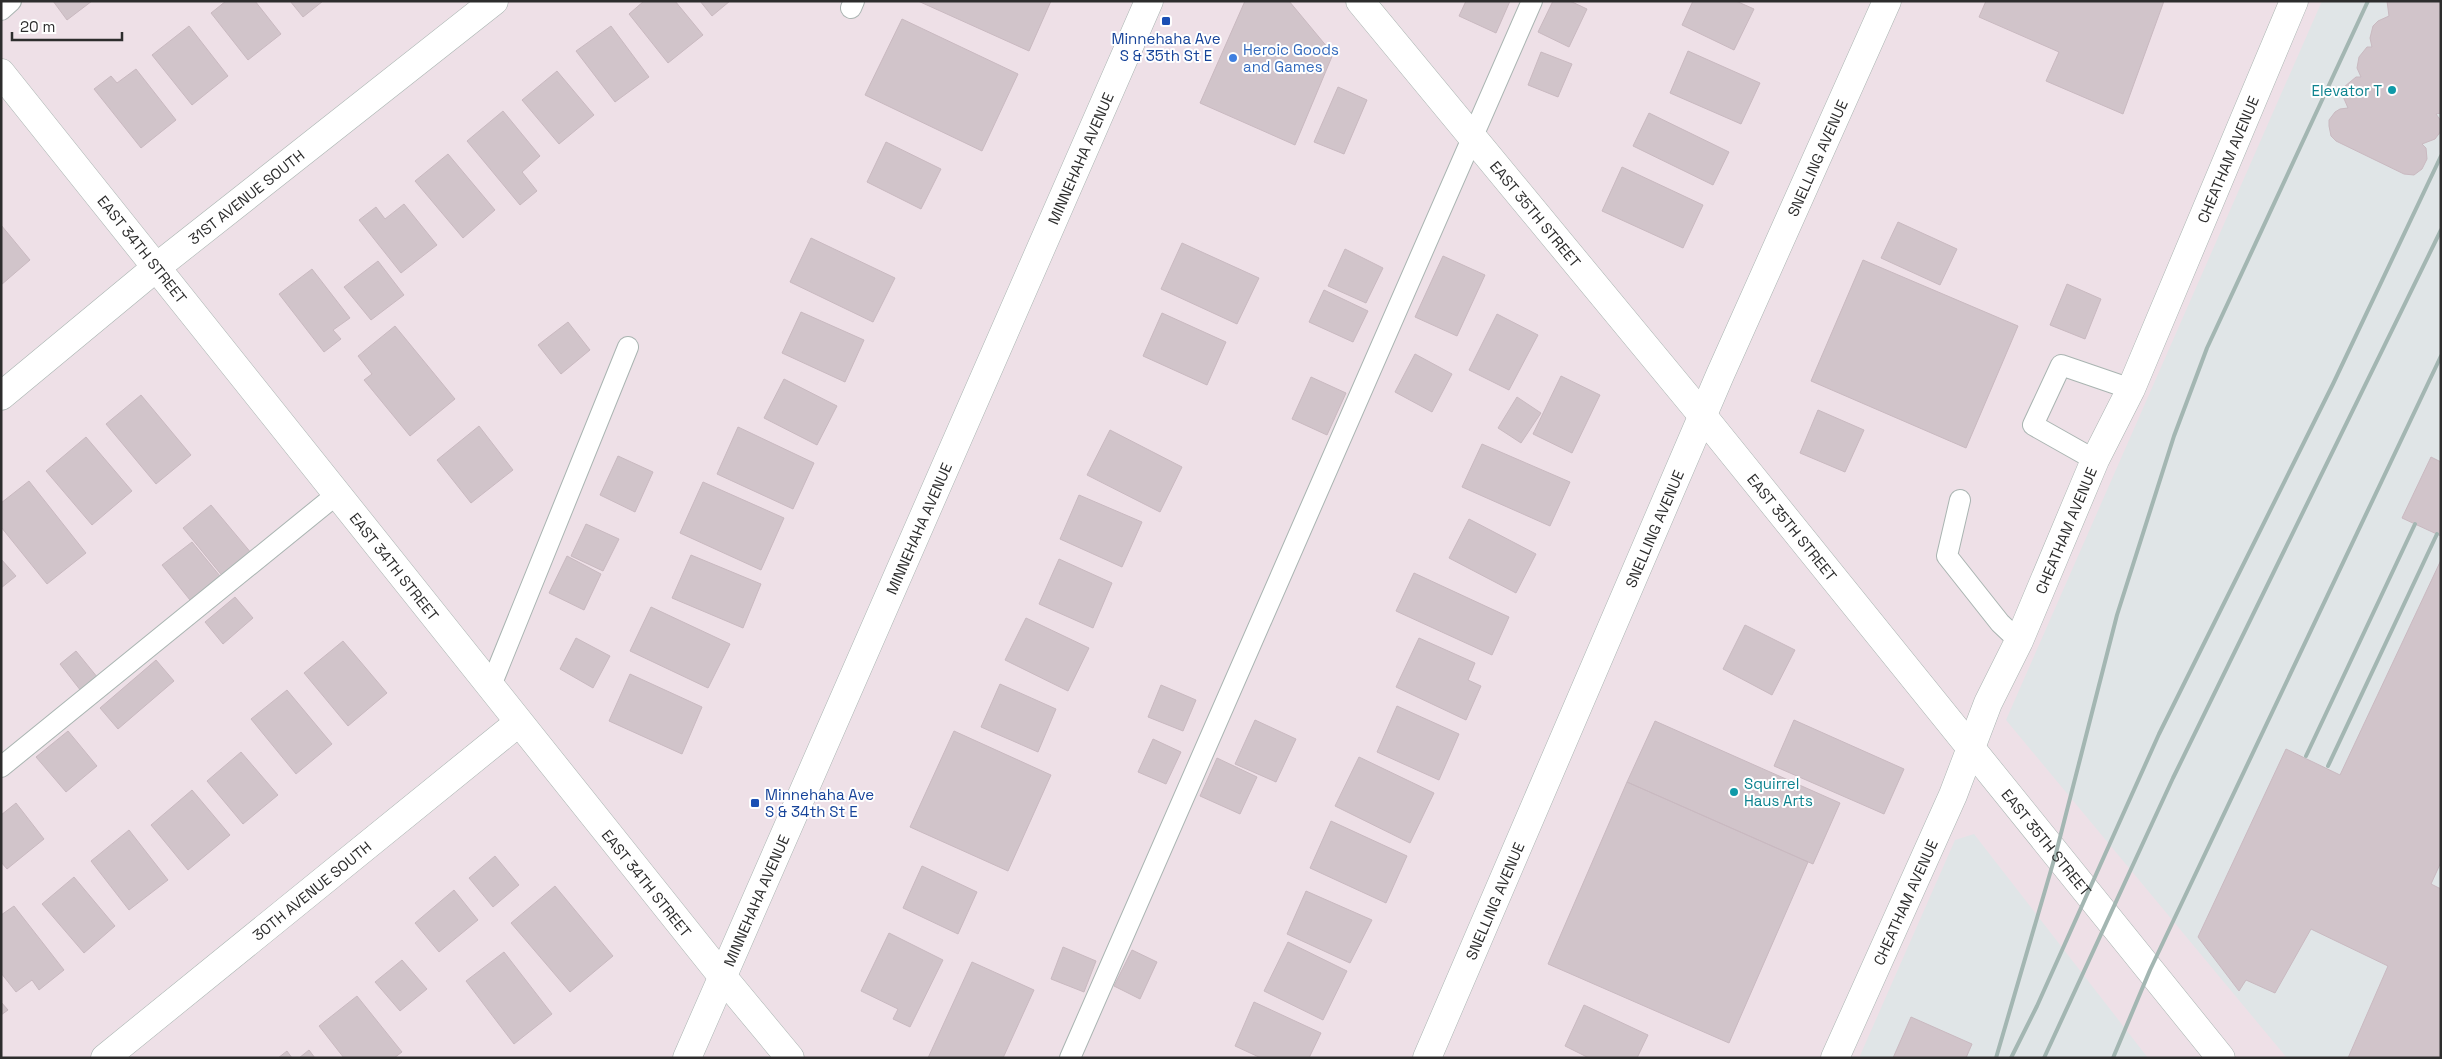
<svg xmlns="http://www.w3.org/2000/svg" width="2442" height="1059" font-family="'Space Grotesk',sans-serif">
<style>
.industrial{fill:#e0e5e7}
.building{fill:#d1c4ca;stroke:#c9b9c0}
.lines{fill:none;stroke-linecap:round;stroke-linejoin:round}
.lane-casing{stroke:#a9b4b1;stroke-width:22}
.street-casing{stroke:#a9b4b1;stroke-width:29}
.secondary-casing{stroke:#a9b4b1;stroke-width:29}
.lane{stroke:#fff;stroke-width:20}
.street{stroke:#fff;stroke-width:28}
.secondary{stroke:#fff;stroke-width:28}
.rail{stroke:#a3b6b2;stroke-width:4}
.transit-dot{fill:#1a4fb4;stroke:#fff;stroke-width:2}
.shop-dot{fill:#3f7fe0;stroke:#fff;stroke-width:2}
.culture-dot{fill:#0f9aa8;stroke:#fff;stroke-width:2}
.labels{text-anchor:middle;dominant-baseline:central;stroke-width:4;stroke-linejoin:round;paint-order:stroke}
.transit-label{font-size:15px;fill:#164399;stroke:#fff}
.shop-label{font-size:15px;fill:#366cbe;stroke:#fff;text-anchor:start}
.culture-label{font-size:15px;fill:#0d838f;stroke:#fff;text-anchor:end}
.street-label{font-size:15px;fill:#2d2d2d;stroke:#fff}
</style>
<rect width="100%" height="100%" fill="#eee0e7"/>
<!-- industrial -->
<path class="industrial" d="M2322,1H2441V1058H2287L2006,720Z
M1974,834L2148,1058H1859L1955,840Z"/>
<!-- building -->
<path class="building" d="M53,1H92L67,20Z
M226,1H255L281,34L248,60L211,13Z
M290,1H323L303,17Z
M644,1H675L703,35L668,63L629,14Z
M700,1H730L712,16Z
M918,1H1051L1029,51Z
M1245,1H1289L1333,54L1295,145L1200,103Z
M1466,1H1510L1496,33L1459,16Z
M1553,1H1570L1587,9L1569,47L1538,32Z
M1693,1H1736L1754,9L1734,50L1682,25Z
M1986,1H2164L2123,114L2046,81L2059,52L1979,17Z
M2387,1H2441V113L2436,114L2441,121V131L2435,139L2422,144L2426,148L2427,159L2422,169L2414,175L2404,174L2336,141L2331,136L2329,126V120L2335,112L2340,109L2348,108L2342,94L2344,87L2356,77H2361L2357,68L2359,57L2367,47H2372L2370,38L2373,26L2378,21L2389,16Z
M902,19L1018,74L982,151L865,95Z
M189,26L228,76L192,105L152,55Z
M611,26L649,77L615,102L576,51Z
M1688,51L1760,83L1741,124L1670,93Z
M1541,52L1572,64L1558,97L1528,85Z
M136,69L176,120L141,148L94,89L111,76L117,83Z
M557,71L594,115L559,144L522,100Z
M1338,87L1367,100L1344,154L1314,142Z
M503,111L540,156L522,172L537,191L520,205L467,141Z
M1649,113L1729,152L1713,185L1633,146Z
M886,142L941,169L921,209L867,182Z
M448,154L495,210L463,238L415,181Z
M1622,167L1703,205L1683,248L1602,211Z
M404,204L437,245L401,273L359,220L376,207L385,219Z
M1898,222L1957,249L1940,285L1881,258Z
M1,225L30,260L1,285Z
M811,238L895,278L873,322L790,282Z
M1182,243L1259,278L1237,324L1161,289Z
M1345,249L1383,268L1366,303L1328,286Z
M1443,256L1485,275L1457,336L1415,317Z
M1863,260L2018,326L1966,448L1811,381Z
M378,261L404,295L371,320L344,287Z
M312,269L350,318L333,330L341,339L324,352L279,294Z
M2067,284L2101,299L2085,339L2050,325Z
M1324,290L1368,311L1353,342L1309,322Z
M801,312L864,340L845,382L782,353Z
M1162,313L1226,342L1207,385L1143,356Z
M1497,314L1538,335L1509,390L1469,370Z
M568,322L590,350L561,374L538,345Z
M395,326L455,399L410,436L364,380L372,374L358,356Z
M1415,354L1452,374L1432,412L1395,392Z
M1561,376L1600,395L1572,453L1533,434Z
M1311,377L1346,393L1327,435L1292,419Z
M784,379L837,406L817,445L764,418Z
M141,395L191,455L156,484L106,424Z
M1517,397L1541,413L1521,443L1498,428Z
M1818,410L1864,430L1845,472L1800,453Z
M479,426L513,470L471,503L437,460Z
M738,427L814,463L793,509L717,474Z
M1110,430L1182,467L1160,512L1087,475Z
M86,437L132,491L92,525L46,471Z
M1482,444L1570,482L1550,526L1462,487Z
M618,456L653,472L635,512L600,495Z
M2431,457L2441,462V536L2402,518Z
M29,481L86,553L47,584L1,527V503Z
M703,482L784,518L761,570L680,533Z
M1079,495L1142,522L1122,567L1060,539Z
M211,505L252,554L224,578L183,528Z
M1469,519L1536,554L1516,593L1449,558Z
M586,524L619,539L603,571L571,556Z
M192,542L220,576L190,600L162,565Z
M691,555L761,584L743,628L672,598Z
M567,556L601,574L584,610L549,593Z
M1,559L16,576L1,588Z
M1059,559L1112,583L1093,628L1039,604Z
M2441,560V862L2431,884L2441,889V1058H2348L2388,966L2311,929L2275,993L2246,980L2239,991L2198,937L2286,749L2340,775Z
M1414,573L1509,617L1492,655L1396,611Z
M235,597L253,618L223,644L205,622Z
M651,607L730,644L708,688L630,651Z
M1026,618L1089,648L1068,691L1005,660Z
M1745,625L1795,650L1772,695L1723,669Z
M576,638L610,656L593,688L560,669Z
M1419,638L1475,663L1468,680L1481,686L1466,720L1396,687Z
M343,641L387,693L348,726L304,673Z
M76,651L98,678L81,691L60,664Z
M156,660L174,681L118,729L100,708Z
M630,674L702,707L682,754L609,721Z
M1000,684L1056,709L1038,752L981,727Z
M1161,685L1196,700L1183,731L1148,717Z
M287,690L332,744L296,774L251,719Z
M1397,706L1459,734L1439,780L1377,752Z
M1255,720L1296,739L1276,782L1235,764Z
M1794,720L1904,769L1884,814L1774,766Z
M1655,721L1840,803L1813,864L1627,782Z
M68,731L97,766L66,792L36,757Z
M954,731L1051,775L1008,871L910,827Z
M1153,739L1181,752L1166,784L1138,772Z
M241,752L278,795L243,824L207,781Z
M1359,757L1434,793L1410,843L1335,806Z
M1217,758L1257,777L1240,814L1200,796Z
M1627,782L1808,862L1729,1043L1548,964Z
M192,790L230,835L188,870L151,825Z
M16,803L44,839L7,869L1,862V815Z
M1331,821L1407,856L1386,903L1310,868Z
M129,830L168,880L129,910L91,861Z
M495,856L519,885L493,907L469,878Z
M922,866L977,892L958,934L903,908Z
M74,877L115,926L84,953L42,904Z
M555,886L613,956L570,992L511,923Z
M454,890L478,920L439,952L415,923Z
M1306,891L1372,920L1350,963L1287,934Z
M14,906L64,970L39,990L32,980L16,992L1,973V915Z
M889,933L943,960L910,1027L893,1019L898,1009L861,991Z
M1288,942L1347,971L1323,1020L1264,991Z
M1063,947L1096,961L1084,992L1051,979Z
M1132,950L1157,962L1140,999L1114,986Z
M504,952L552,1014L514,1044L466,981Z
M402,960L427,989L400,1011L375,982Z
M972,962L1034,990L1003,1058H928Z
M357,996L402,1052L394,1058H344L319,1026Z
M1,1002L8,1010L1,1015Z
M1254,1002L1321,1033L1309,1058H1261L1235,1046Z
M1584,1005L1648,1035L1637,1058H1589L1565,1046Z
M1911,1017L1972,1044L1966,1058H1893Z
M309,1050L315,1058H299Z
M287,1051L292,1058H278Z"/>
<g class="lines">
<!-- lane casing -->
<g class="lane-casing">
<path id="lane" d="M851,8L854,1
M1,10L11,1
M2095,460L2033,425L2061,365L2131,389
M1960,500L1947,556L2000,623L2019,641
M490,688L628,347
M1,767L336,495
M1070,1058L1532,1"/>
</g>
<!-- street casing -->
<g class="street-casing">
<g id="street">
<path d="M722,976L790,1058"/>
<path id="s1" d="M105,1058L518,723"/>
<path id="s2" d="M1427,1058L1720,375L1887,1"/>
<path id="s3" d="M1835,1058L1953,795L1988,703L2019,641L2095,460L2131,389L2294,1"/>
</g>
</g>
<!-- secondary casing -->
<g class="secondary-casing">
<g id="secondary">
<path id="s4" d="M1360,1L1702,415L2221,1058"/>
<path id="s5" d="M1,73C244,373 480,677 722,976"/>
<path id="s6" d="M1,396L158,266L494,1"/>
<path id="s7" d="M687,1058L1149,1"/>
</g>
</g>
<!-- lane -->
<use href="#lane" class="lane"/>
<!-- street -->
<use href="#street" class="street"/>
<!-- secondary -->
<use href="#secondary" class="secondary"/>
<!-- rail -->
<path class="rail" d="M2306,756L2415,524
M2328,766L2437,534
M1996,1058L2056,853L2117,615L2174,436L2207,348L2368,1
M2011,1058L2037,1006L2159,734L2333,384L2441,156
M2044,1058L2173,778L2441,230
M2113,1058L2150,970L2441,356"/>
</g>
<!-- markers -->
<g class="transit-dot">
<rect x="1161" y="16" width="10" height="10" rx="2.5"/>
<rect x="750" y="798" width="10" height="10" rx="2.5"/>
</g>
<circle class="shop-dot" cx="1233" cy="58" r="5"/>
<g class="culture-dot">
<circle cx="2392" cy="90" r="5"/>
<circle cx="1734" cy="792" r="5"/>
</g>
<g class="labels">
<!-- transit labels -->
<g class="transit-label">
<text x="1166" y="38">Minnehaha Ave<tspan x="1166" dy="17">S &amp; 35th St E</tspan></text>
<text x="765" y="794" text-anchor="start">Minnehaha Ave<tspan x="765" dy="17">S &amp; 34th St E</tspan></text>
</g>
<!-- shop labels -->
<g class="shop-label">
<text x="1243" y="49">Heroic Goods<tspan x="1243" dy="17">and Games</tspan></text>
</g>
<!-- culture labels -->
<g class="culture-label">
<text x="2382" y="90">Elevator T</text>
<text x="1744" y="783" text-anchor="start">Squirrel<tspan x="1744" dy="17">Haus Arts</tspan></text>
</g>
<!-- street labels -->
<g class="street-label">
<text stroke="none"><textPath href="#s7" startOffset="982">MINNEHAHA AVENUE</textPath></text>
<text stroke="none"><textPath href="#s2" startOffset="981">SNELLING AVENUE</textPath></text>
<text stroke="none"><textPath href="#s3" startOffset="981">CHEATHAM AVENUE</textPath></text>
<text stroke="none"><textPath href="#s6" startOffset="316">31ST AVENUE SOUTH</textPath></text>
<text stroke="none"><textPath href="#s4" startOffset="276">EAST 35TH STREET</textPath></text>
<text stroke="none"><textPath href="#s5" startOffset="226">EAST 34TH STREET</textPath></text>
<text stroke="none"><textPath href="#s2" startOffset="576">SNELLING AVENUE</textPath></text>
<text stroke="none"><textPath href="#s4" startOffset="681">EAST 35TH STREET</textPath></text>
<text stroke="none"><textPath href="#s7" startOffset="578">MINNEHAHA AVENUE</textPath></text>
<text stroke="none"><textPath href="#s3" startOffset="576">CHEATHAM AVENUE</textPath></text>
<text stroke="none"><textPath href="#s5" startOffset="631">EAST 34TH STREET</textPath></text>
<text stroke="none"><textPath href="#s4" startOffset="1086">EAST 35TH STREET</textPath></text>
<text stroke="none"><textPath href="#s5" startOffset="1036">EAST 34TH STREET</textPath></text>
<text stroke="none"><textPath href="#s1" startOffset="266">30TH AVENUE SOUTH</textPath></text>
<text stroke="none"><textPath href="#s7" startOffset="172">MINNEHAHA AVENUE</textPath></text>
<text stroke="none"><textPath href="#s2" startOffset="171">SNELLING AVENUE</textPath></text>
<text stroke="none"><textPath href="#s3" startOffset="171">CHEATHAM AVENUE</textPath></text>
</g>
</g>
<!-- border -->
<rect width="2442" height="1059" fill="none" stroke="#2d2d2d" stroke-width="5"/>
<!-- scale -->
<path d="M12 32v8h110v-8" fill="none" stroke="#2d2d2d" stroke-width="2.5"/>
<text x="20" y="32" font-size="15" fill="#2d2d2d" stroke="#ffffff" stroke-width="4" paint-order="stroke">20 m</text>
</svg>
